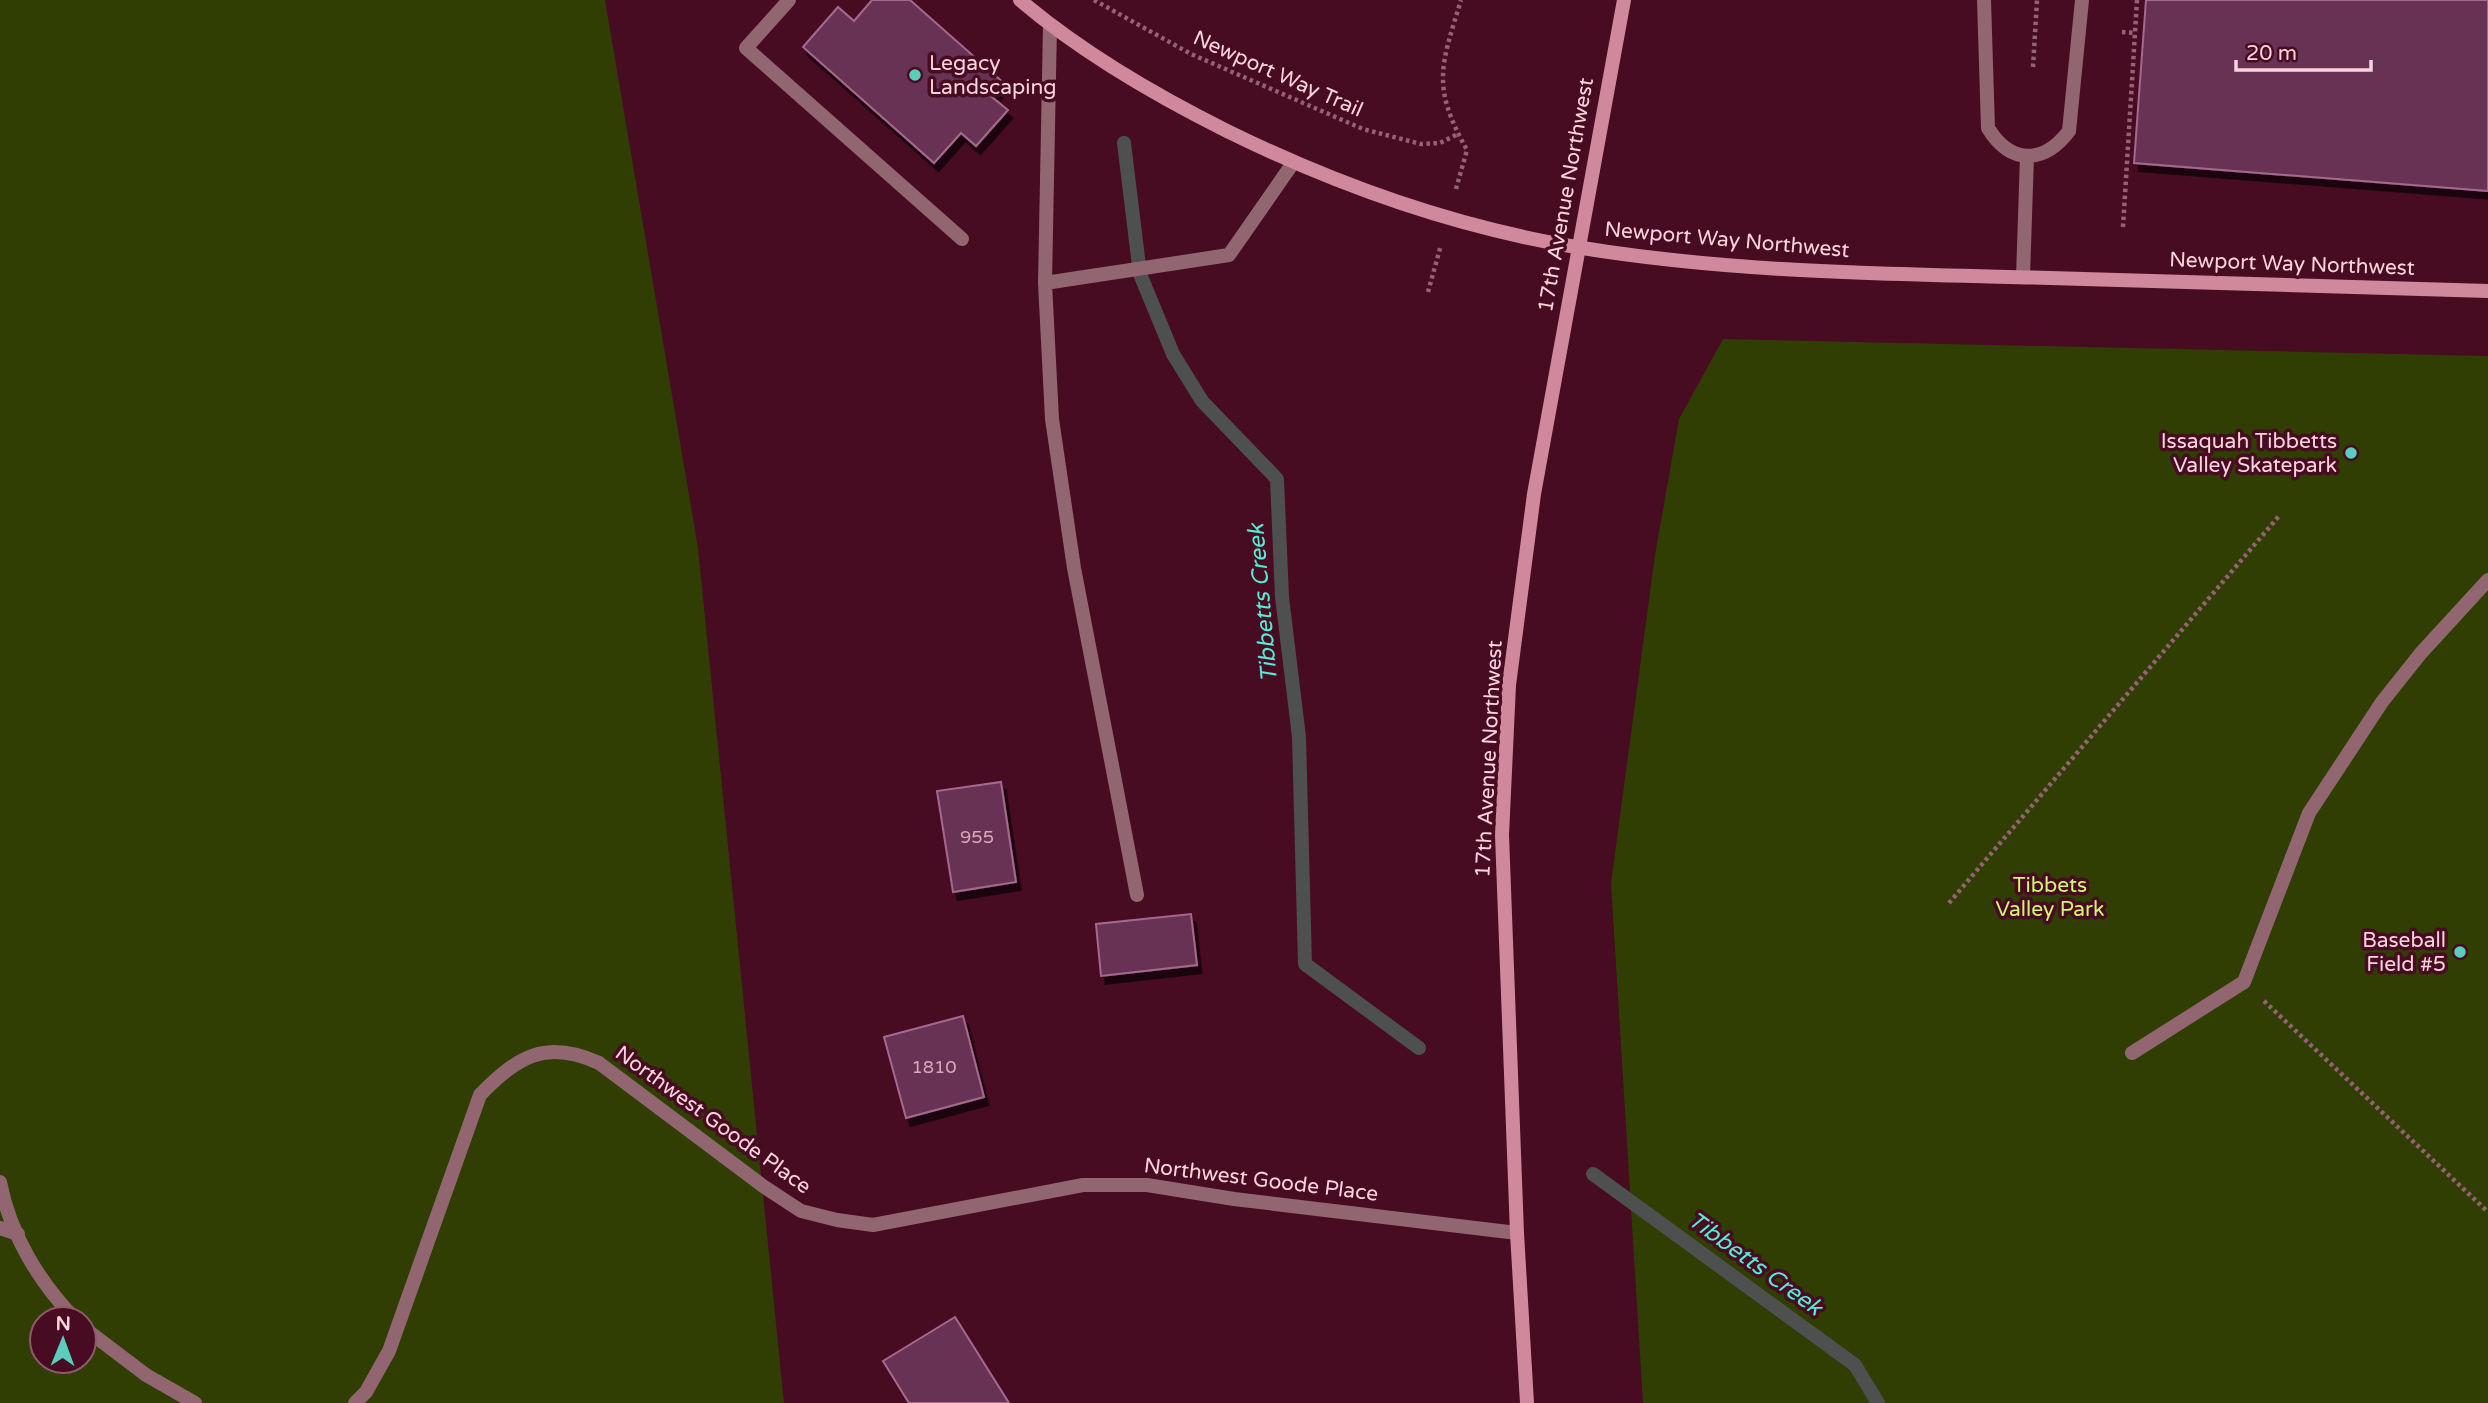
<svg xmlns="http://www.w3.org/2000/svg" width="2488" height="1403" font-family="'Varela Round',sans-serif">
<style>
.green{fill:#303e03;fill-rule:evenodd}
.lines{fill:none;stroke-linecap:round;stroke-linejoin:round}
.stream{stroke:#4e4f4f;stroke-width:14}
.building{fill:#673154;stroke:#a5698e;stroke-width:2;filter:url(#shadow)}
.path{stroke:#956273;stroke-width:4.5;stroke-dasharray:3.5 3.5;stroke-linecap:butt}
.lane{stroke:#926671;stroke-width:14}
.street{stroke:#926671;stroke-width:14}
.secondary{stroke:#d0899c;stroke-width:14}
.poi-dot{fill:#5acebd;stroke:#470b22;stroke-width:2.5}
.labels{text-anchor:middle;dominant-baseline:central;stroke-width:7;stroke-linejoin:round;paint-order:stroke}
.number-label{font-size:18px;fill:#d6aaba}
.poi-label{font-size:21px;fill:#fbd3dc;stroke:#470b22;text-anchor:end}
.street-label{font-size:21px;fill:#fbd3dc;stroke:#470b22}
.park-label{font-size:21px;fill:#d0f573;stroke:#470b22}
.water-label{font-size:23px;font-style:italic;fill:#55ebd7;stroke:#470b22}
</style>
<defs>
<filter id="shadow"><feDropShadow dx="4.5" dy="8" stdDeviation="0" flood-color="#0009"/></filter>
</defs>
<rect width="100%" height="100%" fill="#470b22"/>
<!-- green -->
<path class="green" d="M0,0H605L698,548L784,1403H0ZM42,1319H84V1361H42Z
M1723,339L2488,356V1403H1643L1611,883L1655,555L1679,419Z"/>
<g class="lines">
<!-- stream -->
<path class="stream" d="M1124,143L1140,274L1173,354L1202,401L1277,479L1282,597L1299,737L1305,964L1419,1048
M1593,1174L1855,1365L1878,1403"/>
</g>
<!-- building -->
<path class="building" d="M872,0H910L1004,83L992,97L1008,110L976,146L961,133L934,163L803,47L838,7L854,21Z
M2146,0H2488V191L2134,163Z
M1001,782L1016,882L953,892L937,791Z
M1191,914L1197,965L1101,976L1096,924Z
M963,1016L984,1097L906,1118L884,1037Z
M955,1317L1009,1403H909L883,1361Z"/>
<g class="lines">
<!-- path -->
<path class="path" d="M1094,0L1191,54L1363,129L1421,144L1440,143L1458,134
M2122,32L2135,33
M2033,67L2037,0
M1456,189L1467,150C1431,86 1441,66 1461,0
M2123,227L2137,0
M1428,292L1441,245
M1949,903L2279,516
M2264,1001L2488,1212"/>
<!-- lane -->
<path class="lane" d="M789,0L746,48L962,239
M1984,0L1988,128C2010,164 2043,165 2069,131L2082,0
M1050,25L1045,283L1052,419L1074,568L1137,895
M2023,277L2027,156
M1045,283L1229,255L1293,163
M2132,1053L2244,982L2309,813L2382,702L2421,653L2488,580
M0,1228L18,1234"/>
<!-- street -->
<path class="street" d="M0,1182C10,1234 39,1282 75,1319
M84,1328L146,1375L195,1403
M355,1403L366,1392L389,1351L480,1095C518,1056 546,1039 599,1063L763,1186L801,1211L837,1220L873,1225L1083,1185H1147L1234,1199L1517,1233"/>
<!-- secondary -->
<path class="secondary" d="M1020,0C1082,53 1155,95 1227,131C1337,185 1455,227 1576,247C1732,273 1893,274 2050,278C2196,282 2342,286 2488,291
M1527,1403L1517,1233L1502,835L1509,685L1534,494L1624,0"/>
</g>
<!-- markers -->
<g class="poi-dot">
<circle cx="915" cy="75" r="7"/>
<circle cx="2351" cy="453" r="7"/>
<circle cx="2460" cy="952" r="7"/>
</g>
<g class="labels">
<!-- number labels -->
<g class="number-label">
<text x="977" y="837">955</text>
<text x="934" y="1067">1810</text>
</g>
<!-- poi labels -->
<g class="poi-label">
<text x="929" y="63" text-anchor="start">Legacy<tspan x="929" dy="24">Landscaping</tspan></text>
<text x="2337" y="441">Issaquah Tibbetts<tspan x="2337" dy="24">Valley Skatepark</tspan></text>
<text x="2446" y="940">Baseball<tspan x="2446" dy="24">Field #5</tspan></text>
</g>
<!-- street labels -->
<g class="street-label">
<text transform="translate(1278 74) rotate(24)">Newport Way Trail</text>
<text transform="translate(1566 195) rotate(-80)">17th Avenue Northwest</text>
<text transform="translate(1727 240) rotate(5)">Newport Way Northwest</text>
<text transform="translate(2292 264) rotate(2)">Newport Way Northwest</text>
<text transform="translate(1489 759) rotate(-87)">17th Avenue Northwest</text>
<text transform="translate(713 1120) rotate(36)">Northwest Goode Place</text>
<text transform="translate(1261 1180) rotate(7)">Northwest Goode Place</text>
</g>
<!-- park labels -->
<g class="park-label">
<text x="2050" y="885">Tibbets<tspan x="2050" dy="24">Valley Park</tspan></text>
</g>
<!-- water labels -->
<g class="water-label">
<text transform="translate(1263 603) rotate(-95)">Tibbetts Creek</text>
<text transform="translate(1755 1264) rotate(36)">Tibbetts Creek</text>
</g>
</g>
<!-- north arrow -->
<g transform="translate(63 1340) rotate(1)"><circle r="33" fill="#470b22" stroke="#8f5b6c" stroke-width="2"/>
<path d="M0-5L12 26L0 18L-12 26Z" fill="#5acebd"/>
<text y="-10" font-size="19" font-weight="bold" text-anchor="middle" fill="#fbd3dc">N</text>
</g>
<!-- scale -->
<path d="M2236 60v10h135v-10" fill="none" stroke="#fbd3dc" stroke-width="3.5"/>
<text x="2246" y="60" font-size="21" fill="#fbd3dc" stroke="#470b22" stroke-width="5" paint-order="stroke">20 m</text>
</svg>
